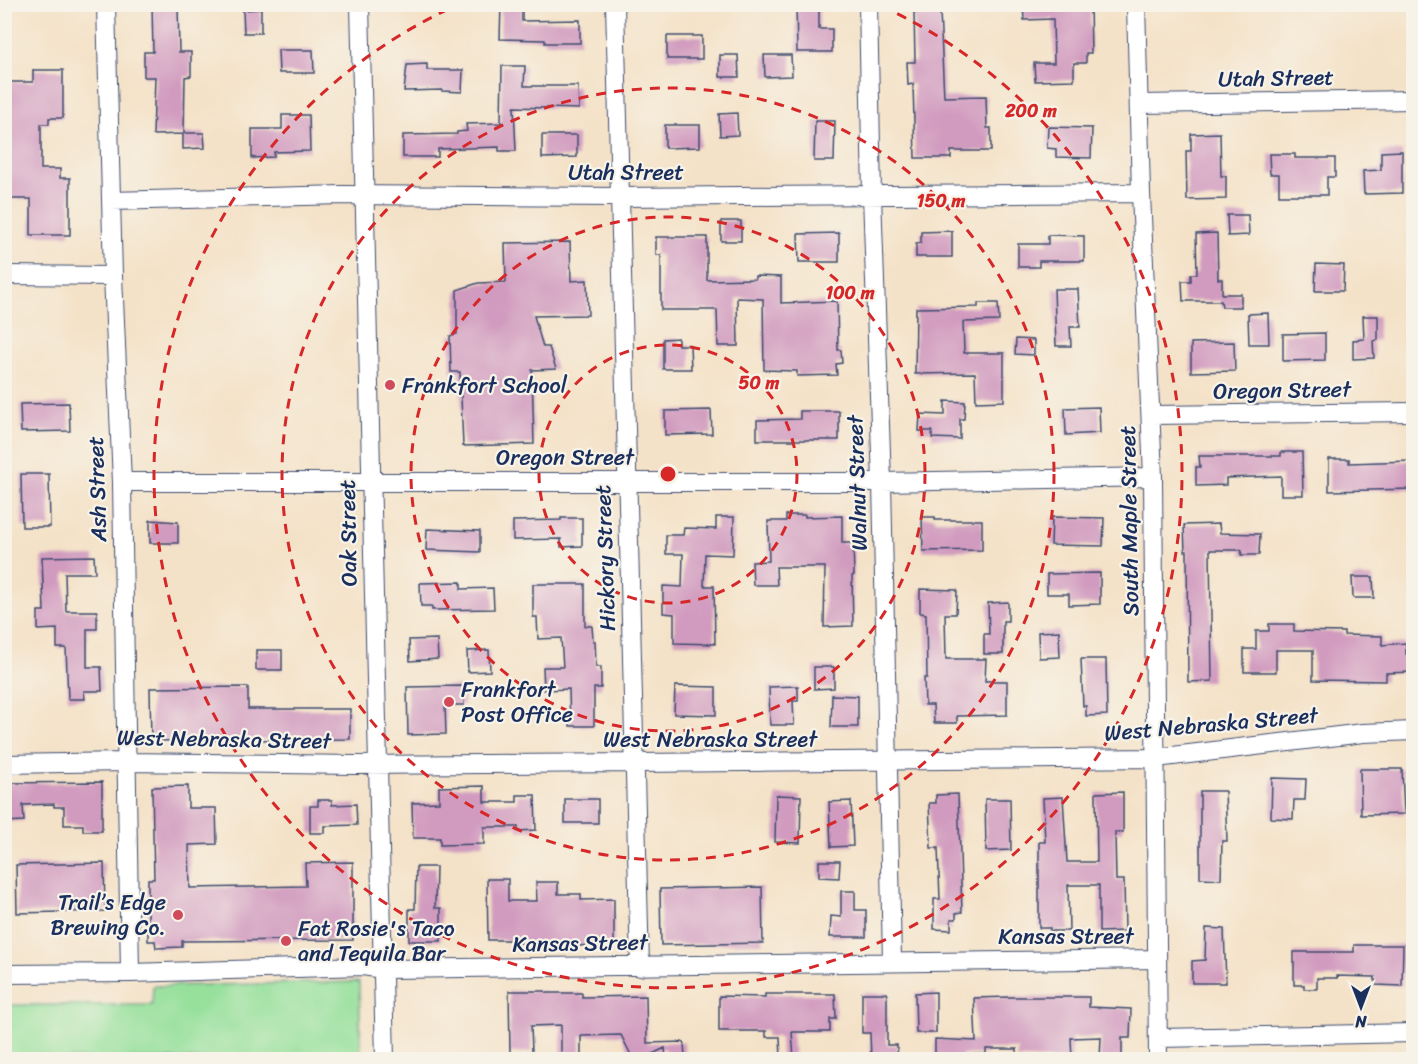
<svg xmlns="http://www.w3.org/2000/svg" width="1418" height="1064" font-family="Sriracha,sans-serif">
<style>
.green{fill:#96e09b;stroke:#58887c;stroke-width:1.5}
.building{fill:#d19bbf}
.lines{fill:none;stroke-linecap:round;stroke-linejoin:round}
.minor-casing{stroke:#3c4a6e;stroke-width:20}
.minor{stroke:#fff;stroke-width:18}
.ring{fill:none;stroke:#d62828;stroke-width:3;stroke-dasharray:10 8}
.poi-dot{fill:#d1495b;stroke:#f7f3e8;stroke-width:2}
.labels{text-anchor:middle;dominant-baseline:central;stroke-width:4.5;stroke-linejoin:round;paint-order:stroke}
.street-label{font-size:22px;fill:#1b2f5e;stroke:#f7f3e8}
.poi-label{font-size:22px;fill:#1b2f5e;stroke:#f7f3e8;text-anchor:start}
.centre{fill:#d62828;stroke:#f7f3e8;stroke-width:3}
.ring-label{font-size:18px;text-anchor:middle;font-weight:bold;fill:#d62828;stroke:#f7f3e8;stroke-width:4.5;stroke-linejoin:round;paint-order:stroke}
</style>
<rect width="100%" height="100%" fill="#f7f3e8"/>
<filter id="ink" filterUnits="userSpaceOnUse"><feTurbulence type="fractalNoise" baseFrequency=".0167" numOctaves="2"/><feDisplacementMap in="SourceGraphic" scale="12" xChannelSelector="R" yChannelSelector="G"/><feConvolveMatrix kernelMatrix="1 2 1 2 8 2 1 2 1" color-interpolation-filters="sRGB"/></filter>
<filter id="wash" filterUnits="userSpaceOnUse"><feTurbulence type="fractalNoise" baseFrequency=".008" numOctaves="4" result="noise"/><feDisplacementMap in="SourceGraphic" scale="24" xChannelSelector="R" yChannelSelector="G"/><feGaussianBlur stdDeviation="1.35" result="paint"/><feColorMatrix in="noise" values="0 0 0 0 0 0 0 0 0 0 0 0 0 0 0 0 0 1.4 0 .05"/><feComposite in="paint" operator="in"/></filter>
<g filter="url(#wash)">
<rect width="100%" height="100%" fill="#f4e2c8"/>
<!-- green -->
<path class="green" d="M359,982L361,1059H5V1005H152L153,986Z"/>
<g id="blocks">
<!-- building -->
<path class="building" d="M152,4H178L179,52H191V76L185,77L184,133H204L205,148L183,149V134L153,135L155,77H144V52H153Z
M501,4H522V21L580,20V43H545V40L500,39Z
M796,4H819V29H832V52H797Z
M1023,4H1090L1091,53H1086V63H1074V80L1035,81L1034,63H1054L1053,19L1024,20Z
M261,9V33H244L243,10Z
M914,12H940L944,97L986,96L987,128H991V151H951V158H915L913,84L908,85L907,62H915Z
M667,36H702V59H667Z
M278,50H313L314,73H279Z
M720,55H738L739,77H720Z
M764,55H791L792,76L765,77Z
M427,64V70H463L462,92L442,91V90L404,91L407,65Z
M502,66H525L524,86H578L579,109L514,107L516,151H499V147L438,149V157H403V135L457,134V132L467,131L466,124L501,123Z
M33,70H63V118H49V124H41V169H60V178H70V235H31V199H7L4,82H33Z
M737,113L738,135L720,136L719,114Z
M282,115H309L310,151L274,152V157L252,158V129H282Z
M815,121H835L834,161H814Z
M665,125H700V147L665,148Z
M1048,127L1092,128L1091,158L1056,157V149L1047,148Z
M1220,133L1221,176H1226V199L1187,200L1186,151H1191V134Z
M542,135H577V157L542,158Z
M1402,151V193L1364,194L1363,171L1381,170V152Z
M1269,154H1295V158H1335V177H1327V195H1279V174H1270Z
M1227,215H1248L1249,235L1228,236Z
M721,221H741V241H721Z
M952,231V257H916V244L921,243V232Z
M839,233V262H799L798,234Z
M1217,233L1218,279H1222V294H1241V307H1222L1221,301H1183L1182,281H1191V274H1197L1196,234Z
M1048,235L1084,236V261H1039V267H1018V244H1048Z
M656,237H707V280L755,279V276L781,277V303L837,301L838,350H841L842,363L836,364L837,375L797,376V371L764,370L763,299L737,298L738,346H718L717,310H661V255H656Z
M570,242L571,281L587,280L588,315L534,316L543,347H549L556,369L532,370L534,444L463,446L460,372H451L450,336L457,334V290L478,283L506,282L505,243Z
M1316,264L1344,265L1343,291H1315Z
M1054,289H1078L1080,327H1070L1071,346H1056Z
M978,303H998L999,321L963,322L964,353H1004V401L976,402L975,373L915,374L916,308L978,307Z
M1268,313L1269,344H1249L1248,314Z
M1363,316H1378V340L1373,341L1374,358L1353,359V340L1364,339Z
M1325,333V360L1283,361V334Z
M678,338V345H690L691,369H663V339Z
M1016,339L1034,340V355L1015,354Z
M1234,342L1235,371L1191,372V343Z
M945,401L965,402L964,419H960V439L932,438V431H919L920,414L945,415Z
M69,403L70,431L21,432L20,404Z
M1099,407L1100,433L1066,435L1065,408Z
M711,410L712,434L665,435V411Z
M800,411H839V440H757V420L800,419Z
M1281,452H1302L1303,495H1281V476L1226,478V485L1196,486V467H1200L1199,456H1281Z
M1329,459H1349V463L1412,461L1413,489L1329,491Z
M21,474H49L50,527H22Z
M786,515H805V517L842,516V543H853L854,575L852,576L853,626L824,627L825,567H776L777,585H753L752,562L769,561L768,521H786Z
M716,517H734L733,555L705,554L704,586H714L715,644L674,643V614L663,613V586L682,587L683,554H666V535H683L684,528L716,529Z
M922,517H935V520H982V550L923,551Z
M1052,517L1104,518L1103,546L1051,545Z
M561,518H582V546L561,547V539L513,540V521L561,520Z
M150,520L178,522V543H150Z
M1219,524L1220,533L1260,534L1259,555H1241L1242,550H1210L1212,681L1188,682L1187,551H1185L1184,525Z
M427,529L480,531V552L426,550Z
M94,556L95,573H65L66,611H97V629H87V667H101L102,691H84L85,699H68L66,648H57V629L38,630V611H44L42,557Z
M1100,573V604L1069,605V594H1047V574Z
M1352,577H1373L1374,598H1353Z
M461,582V589L493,588L494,609L432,610V606H421L420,583Z
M533,584H585V626H592L593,641H595L596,667H601V688H594V726H570L569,689L544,690L543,667H563L561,638L538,639L537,617H533Z
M920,589L957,590L956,614H945L946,659H986L985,681H1007V715L957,716V723H934L933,705H925L924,678H927L926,614L920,613Z
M1008,602V621H1003V654H984V634H989L988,603Z
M1269,624H1294V631L1344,632V635L1382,636V645L1406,643V654L1413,653V672L1386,673V681L1313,680V650H1276V672H1244V649H1256V631H1269Z
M1059,631L1060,657L1039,658L1038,632Z
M437,639L438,659L410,661L409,640Z
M256,650H282V670H256Z
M489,650L490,671L468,672L467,651Z
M1081,659H1106L1107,715L1086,716V706H1083Z
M814,667H834V688L814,689Z
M463,686L464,705H445L446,734L408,735L407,687Z
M675,686L716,687V715L674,714Z
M798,686V701H793L794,725H770L769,687Z
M248,687V709H350V739L151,741L150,688Z
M832,695L858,696V727H831Z
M1360,769H1402L1404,814L1361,815Z
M1272,778L1306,779L1305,800H1294L1293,819L1271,818Z
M102,782V831H83V825H64V807H54V804L23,805L24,821L4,822V783Z
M188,786V808H216L217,844L189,845L190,888L306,886L305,863L353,862V940L182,941V947L156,948L155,941H148V879H154L152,787Z
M484,786V802H517V795H535L536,830L518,831V827H484V844L440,845V838H413L412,803L439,802V787Z
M1200,791H1225L1227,841H1222L1221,879L1200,878Z
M1123,792V832H1115L1116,880H1124L1125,931L1099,932V885H1068L1069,931H1050V928H1039V842H1045L1043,798L1063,797L1067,862H1097L1096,793Z
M958,794L962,912L956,913V919H951V930L934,929V899H940L938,848H931L929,803H936V795Z
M776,795L801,796L800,843L775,842Z
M565,799H598V823H565Z
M985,799H1010L1011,850L986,851Z
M318,800H332V805L356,804L357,825L325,826V833H310V806H318Z
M851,801L853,846L831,847L829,802Z
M819,861H840L839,878L819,877Z
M104,863L105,911L17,913L16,865Z
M416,867H436L435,908H441V941H409V909H415Z
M487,879H508V901H537L536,882H558V894H581V900L614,899V945L562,946V943H518V940H488Z
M762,887L763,943L661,945L660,889Z
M841,891H855V910H866V937H830L831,916L841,917Z
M1206,928L1224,929L1226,983H1192V961L1205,960Z
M1354,945H1403L1402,986L1375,985V977L1337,976V978H1317V989H1304V985H1294V952H1354Z
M509,991H545L546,993H582V997L646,996L647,1043L684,1042L685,1059H666L665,1048L642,1059H633L621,1035L581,1036V1059H561V1025L531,1026L532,1052L510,1053Z
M936,992V1033H916L915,993Z
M862,993H887V1045H897V1059H871L870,1033H862Z
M765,994H835L836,1019H830V1032H792L794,1059H781L780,1037H766V1031H719V996L765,997Z
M1010,997H1089V1007L1131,1009L1130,1038H1122V1059H1100L1101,1037L1071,1038L1072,1059H1017V1049H986V1054L961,1055V1058H935V1039L976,1041L974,998Z"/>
</g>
</g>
<g filter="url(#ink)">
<use href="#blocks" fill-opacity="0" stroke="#3c4a6e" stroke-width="1.5"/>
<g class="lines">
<!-- minor casing -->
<g class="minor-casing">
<path id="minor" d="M106,4L113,276L122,482L130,973
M360,4L385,1060
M615,4L640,967
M868,4L872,195L882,482L892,961
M1136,4L1141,193L1153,477L1158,1060
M1139,104L1414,100
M111,201L342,195L619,197L1141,193
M4,275L113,276
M1151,415L1414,412
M122,482H882L1153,477
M4,764L126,762L355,765L635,763L1156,758L1363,733L1414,731
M4,974L130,973L363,966L383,969C641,967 899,961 1156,959
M1158,1038L1414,1033"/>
</g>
<!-- minor -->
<use href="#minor" class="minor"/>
</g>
</g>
<!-- distance rings -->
<g class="ring">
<circle cx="668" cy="474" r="129"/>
<circle cx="668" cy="474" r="257"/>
<circle cx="668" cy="474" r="386"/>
<path d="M881 6A514 514 0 1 1 455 6"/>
</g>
<!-- markers -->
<g class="poi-dot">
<circle cx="390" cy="385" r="6"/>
<circle cx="449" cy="702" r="6"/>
<circle cx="178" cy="915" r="6"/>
<circle cx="286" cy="941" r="6"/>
</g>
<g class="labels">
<!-- street labels -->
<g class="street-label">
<text transform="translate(1276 78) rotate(-1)">Utah Street</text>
<text x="626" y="172">Utah Street</text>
<text transform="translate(1282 390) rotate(-1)">Oregon Street</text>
<text x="565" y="457">Oregon Street</text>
<text transform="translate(857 483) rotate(-92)">Walnut Street</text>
<text transform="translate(97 489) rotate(-92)">Ash Street</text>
<text transform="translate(1129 521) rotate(-91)">South Maple Street</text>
<text transform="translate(348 533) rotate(-91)">Oak Street</text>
<text transform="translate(605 558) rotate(-92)">Hickory Street</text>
<text transform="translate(1211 724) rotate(-5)">West Nebraska Street</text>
<text transform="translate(224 739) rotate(1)">West Nebraska Street</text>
<text x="710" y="739">West Nebraska Street</text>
<text x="1066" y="936">Kansas Street</text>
<text transform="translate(580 943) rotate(-1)">Kansas Street</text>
</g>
<!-- poi labels -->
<g class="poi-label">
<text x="402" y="385">Frankfort School</text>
<text x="461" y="689">Frankfort<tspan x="461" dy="25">Post Office</tspan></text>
<text x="166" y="902" text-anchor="end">Trail’s Edge<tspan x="166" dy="25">Brewing Co.</tspan></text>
<text x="298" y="928">Fat Rosie's Taco<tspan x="298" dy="25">and Tequila Bar</tspan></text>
</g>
</g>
<circle cx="668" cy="474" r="9" class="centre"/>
<g class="ring-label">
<text x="1031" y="117">200 m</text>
<text x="941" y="207">150 m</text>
<text x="850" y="299">100 m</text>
<text x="759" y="389">50 m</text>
</g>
<!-- margin -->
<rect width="1418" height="1064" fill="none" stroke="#f7f3e8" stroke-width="24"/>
<!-- north arrow -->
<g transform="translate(1361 1007) rotate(180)" stroke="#f7f3e8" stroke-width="4.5" paint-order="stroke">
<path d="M0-4.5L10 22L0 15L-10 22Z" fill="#1b2f5e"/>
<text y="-9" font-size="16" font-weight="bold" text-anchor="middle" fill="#1b2f5e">N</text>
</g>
</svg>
